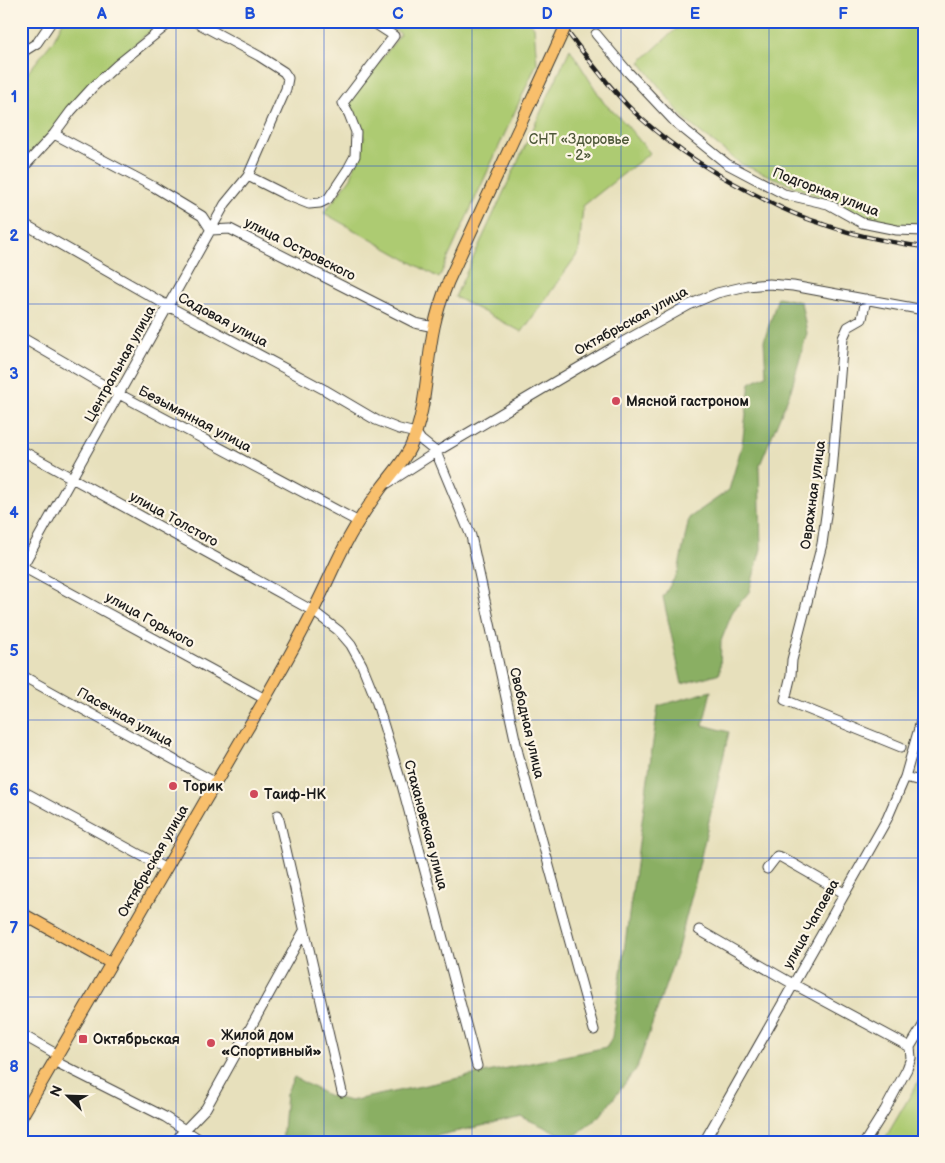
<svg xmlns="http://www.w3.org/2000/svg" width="945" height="1163" font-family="'Balsamiq Sans',sans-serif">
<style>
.green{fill:#adcb72;stroke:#647447}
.forest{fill:#8aaf64;stroke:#536640}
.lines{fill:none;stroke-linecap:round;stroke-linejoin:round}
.minor-casing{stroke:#3a3934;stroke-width:11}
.major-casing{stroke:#3a3934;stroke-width:13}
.minor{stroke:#fff;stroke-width:9}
.major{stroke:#f8bf6c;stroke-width:11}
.rail-casing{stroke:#1c1c1c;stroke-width:4.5}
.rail{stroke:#fcf5e5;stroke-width:2.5;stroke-dasharray:8;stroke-linecap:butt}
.major-bridge-casing{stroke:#3a3934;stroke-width:13;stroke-linecap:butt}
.major-bridge{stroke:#f8bf6c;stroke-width:11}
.grid{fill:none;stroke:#1d4ed8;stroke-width:1;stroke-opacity:0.55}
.poi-dot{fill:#d1495b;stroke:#fcf5e5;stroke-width:2}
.labels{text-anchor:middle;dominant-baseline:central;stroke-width:4.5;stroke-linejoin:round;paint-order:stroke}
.park-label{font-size:14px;fill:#4f593a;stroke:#fcf5e5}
.street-label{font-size:14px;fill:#1c1c1c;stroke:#fcf5e5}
.poi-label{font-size:14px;font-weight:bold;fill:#1c1c1c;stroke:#fcf5e5;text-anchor:start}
.neatline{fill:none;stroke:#1d4ed8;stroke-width:2}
.grid-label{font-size:16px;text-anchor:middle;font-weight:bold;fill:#1d4ed8}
</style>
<rect width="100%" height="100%" fill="#fcf5e5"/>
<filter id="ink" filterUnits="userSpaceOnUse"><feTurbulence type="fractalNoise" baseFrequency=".02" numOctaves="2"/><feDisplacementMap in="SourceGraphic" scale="10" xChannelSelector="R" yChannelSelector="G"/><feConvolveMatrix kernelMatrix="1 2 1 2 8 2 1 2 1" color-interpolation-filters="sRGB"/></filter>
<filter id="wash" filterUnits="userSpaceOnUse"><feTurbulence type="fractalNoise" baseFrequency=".0096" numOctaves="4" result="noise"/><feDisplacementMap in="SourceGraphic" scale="20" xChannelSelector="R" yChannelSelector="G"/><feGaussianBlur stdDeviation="1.12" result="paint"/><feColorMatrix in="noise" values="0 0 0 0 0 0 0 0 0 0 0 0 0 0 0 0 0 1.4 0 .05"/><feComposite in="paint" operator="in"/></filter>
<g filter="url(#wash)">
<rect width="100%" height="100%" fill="#e7e0bc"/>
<!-- green -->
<path class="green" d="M63,21H163L136,43L77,100L51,132L21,164V81L53,41Z
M380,21H529L534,27L537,63L439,278L324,213L351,178L364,137L343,108L401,34Z
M685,21H924V225L899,229L824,199L741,164L686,121L640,62Z
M570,49L604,103L624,122L650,153L583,206L579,252L522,332L455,297Z
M924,1072V1142H883Z"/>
<!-- forest -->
<path class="forest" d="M778,297L801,302L807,333L791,390L759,467L761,549L749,592L733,611L721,641L720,673L682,684L663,597L678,572L689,518L729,490L742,445L750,383L766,375L764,341Z
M711,691L703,725L729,732L695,883L677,952L637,1068L600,1116L571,1139L522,1117L409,1142H282L286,1094L294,1077L327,1095L350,1101L607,1047L612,1037L658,706Z"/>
</g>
<g filter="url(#ink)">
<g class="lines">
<!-- minor casing -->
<g class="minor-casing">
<path id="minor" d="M596,34L628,72L675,122L727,164L784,194L828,204L862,223L897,230L924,231
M21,53L37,43L52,21
M54,134L154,187L202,216L211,230L230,229L415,323L434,327
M21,170L54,134L71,111L92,88L117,65L172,21
M248,176L286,195L309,204L320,203L328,199L348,169L355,156L356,132L349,114L343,103L394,36L371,21
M21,222L168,306L325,390L376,420L399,429L416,433L421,440L436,452L471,536L518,753L594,1030
M866,299L862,319L848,327L843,338L832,472L822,544L792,660L791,675L785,700L901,747
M21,337L119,394L357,521
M21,450L313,611L339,631L351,645L362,665L375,697L402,785L477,1066
M388,483L436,452L612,348L689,305L717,293L747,286L769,284L793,286L924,310
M21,566L265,699
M21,569L225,204L248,176L286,89L288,78L284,72L259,56L194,21
M21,675L216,783
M905,777L924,782
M21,790L166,869
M278,815L342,1092
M767,869L777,856L781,857L844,893
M699,930L793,984L910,1047
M21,1034L58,1055
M54,1061L165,1117L202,1141
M177,1142L180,1135L206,1108L304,931
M704,1142L887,819L905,777L924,711
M865,1142L885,1110L907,1069L911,1058L910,1047L924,1024"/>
</g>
<!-- major casing -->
<g class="major-casing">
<path id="major" d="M21,913L111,963
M21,1118C83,1012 144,907 205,801C242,738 280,676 313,611C324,590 333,568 344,547C355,525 368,506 382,487C392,474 403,462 410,448C428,408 425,369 434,327C437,312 442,297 448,282L545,71"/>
</g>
<!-- minor -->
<use href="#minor" class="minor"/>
<!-- major -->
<use href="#major" class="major"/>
<!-- rail casing -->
<g class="rail-casing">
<path id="rail" d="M559,21C581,50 603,80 628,106C664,142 707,170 752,193C773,204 794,215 817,222C851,235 888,242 924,247"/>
</g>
<!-- rail -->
<use href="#rail" class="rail"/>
<!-- major-bridge casing -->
<g class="major-bridge-casing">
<path id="major-bridge" d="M545,71L568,21"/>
</g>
<!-- major-bridge -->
<use href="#major-bridge" class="major-bridge"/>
</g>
</g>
<!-- grid -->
<path class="grid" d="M176,21V1142M324,21V1142M472,21V1142M621,21V1142M769,21V1142M21,166H924M21,304H924M21,443H924M21,582H924M21,720H924M21,858H924M21,997H924"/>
<!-- markers -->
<g class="poi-dot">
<circle cx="616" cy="401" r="5"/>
<circle cx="173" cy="786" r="5"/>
<circle cx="254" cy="794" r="5"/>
<rect x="78" y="1034" width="10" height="10" rx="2.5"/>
<circle cx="211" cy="1043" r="5"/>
</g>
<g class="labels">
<!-- park labels -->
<g class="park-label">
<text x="579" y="139">СНТ «Здоровье<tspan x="579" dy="16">- 2»</tspan></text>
</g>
<!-- street labels -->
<g class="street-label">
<text transform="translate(826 192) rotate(21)">Подгорная улица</text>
<text transform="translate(300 249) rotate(27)">улица Островского</text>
<text transform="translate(223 320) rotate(28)">Садовая улица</text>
<text transform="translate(631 321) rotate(-29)">Октябрьская улица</text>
<text transform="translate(120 364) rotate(-61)">Центральная улица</text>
<text transform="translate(195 419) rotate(28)">Безымянная улица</text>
<text transform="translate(813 495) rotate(-82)">Овражная улица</text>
<text transform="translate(174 519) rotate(29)">улица Толстого</text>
<text transform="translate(150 620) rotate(29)">улица Горького</text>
<text transform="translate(125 717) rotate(29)">Пасечная улица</text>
<text transform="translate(527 723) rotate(77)">Свободная улица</text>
<text transform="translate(426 825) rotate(75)">Стахановская улица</text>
<text transform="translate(153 861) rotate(-60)">Октябрьская улица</text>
<text transform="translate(811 924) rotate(-61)">улица Чапаева</text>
</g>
<!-- poi labels -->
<g class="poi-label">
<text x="626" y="401">Мясной гастроном</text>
<text x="183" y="786">Торик</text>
<text x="264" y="794">Таиф-НК</text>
<text x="221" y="1035">Жилой дом<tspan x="221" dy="16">«Спортивный»</tspan></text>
<text x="93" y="1039">Октябрьская</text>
</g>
</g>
<!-- margin -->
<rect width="945" height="1163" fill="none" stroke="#fcf5e5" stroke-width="55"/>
<!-- north arrow -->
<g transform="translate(68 1096) rotate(293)" stroke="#fcf5e5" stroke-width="4" paint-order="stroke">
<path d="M0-4L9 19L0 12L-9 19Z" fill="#1c1c1c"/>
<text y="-8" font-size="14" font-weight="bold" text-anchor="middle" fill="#1c1c1c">N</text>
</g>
<rect x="28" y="28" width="890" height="1108" class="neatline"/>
<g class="grid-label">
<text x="102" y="19">A</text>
<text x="250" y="19">B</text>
<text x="398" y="19">C</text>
<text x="547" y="19">D</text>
<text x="695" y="19">E</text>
<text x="843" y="19">F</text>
<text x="14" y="102">1</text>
<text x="14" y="241">2</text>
<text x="14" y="379">3</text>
<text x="14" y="518">4</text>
<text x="14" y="656">5</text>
<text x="14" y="795">6</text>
<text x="14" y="933">7</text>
<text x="14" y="1072">8</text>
</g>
</svg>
